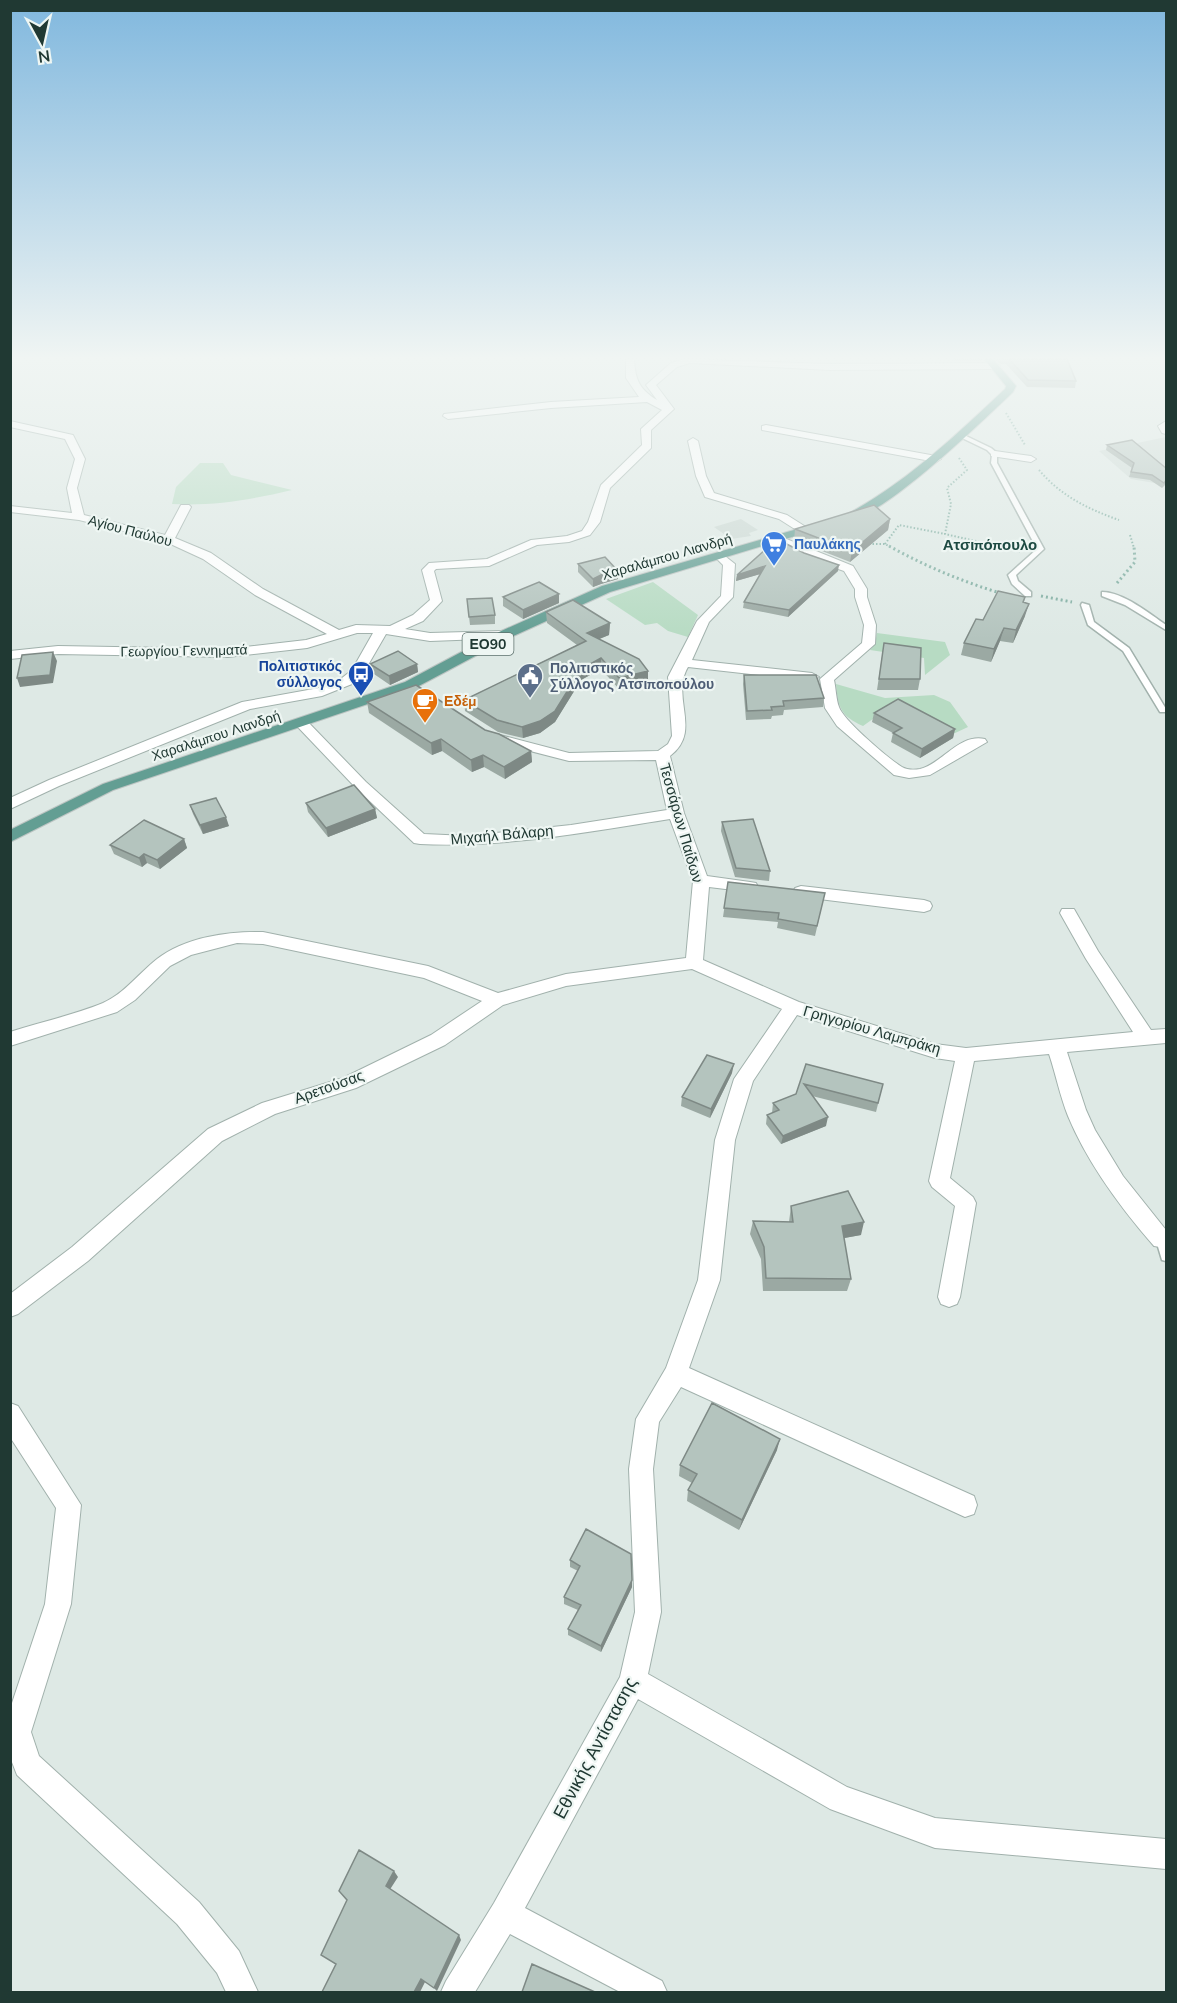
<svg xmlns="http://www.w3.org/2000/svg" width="1177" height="2003" font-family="'Nunito Sans',sans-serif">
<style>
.built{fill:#ccd9d4}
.green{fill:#b7dbc3}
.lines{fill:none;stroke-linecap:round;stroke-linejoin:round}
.lane-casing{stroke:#a1b1ac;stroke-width:3}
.street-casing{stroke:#a1b1ac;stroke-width:2}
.primary-casing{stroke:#bcc4c2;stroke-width:2}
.path-far1{stroke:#7fada1;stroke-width:2;stroke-dasharray:1.5 2;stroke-linecap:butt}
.path{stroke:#7fada1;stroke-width:3;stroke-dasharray:2 3;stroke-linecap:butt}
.lane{fill:#fff;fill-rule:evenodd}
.street{fill:#fff;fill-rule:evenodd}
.primary{fill:#639e93;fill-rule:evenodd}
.wall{fill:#9ba9a3}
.shaded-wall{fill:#7e8985}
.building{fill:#b4c4be;stroke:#7e8985;stroke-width:1.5}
.labels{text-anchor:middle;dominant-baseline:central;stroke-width:4.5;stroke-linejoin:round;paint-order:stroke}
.far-street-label{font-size:14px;fill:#203933;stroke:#eef6f3}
.far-shop-label{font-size:14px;font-weight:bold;fill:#366cbe;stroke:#eef6f3;text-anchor:start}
.shield{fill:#eef6f3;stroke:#5e726d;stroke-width:1.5}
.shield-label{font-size:14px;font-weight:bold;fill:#203933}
.far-transit-label{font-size:14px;font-weight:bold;fill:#164399;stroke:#eef6f3;text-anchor:end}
.far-service-label{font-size:14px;font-weight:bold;fill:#4e5e75;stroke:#eef6f3;text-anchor:start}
.far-food-label{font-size:14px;font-weight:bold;fill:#c56008;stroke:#eef6f3;text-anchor:start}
.far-quarter-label{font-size:15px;font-weight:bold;fill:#1d4a42;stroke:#eef6f3}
.street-label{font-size:15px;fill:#203933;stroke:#eef6f3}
.near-street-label{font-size:18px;fill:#203933;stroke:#eef6f3}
</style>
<rect width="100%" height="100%" fill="#dee9e5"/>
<!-- built -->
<path class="built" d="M1166,437V485L1131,479L1099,451Z
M741,519L758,530L749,533L751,536L731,539L714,527Z"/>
<!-- green -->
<path class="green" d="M200,463H223L231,475L292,490C250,500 215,506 172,504L176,487Z
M653,582L698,615L688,637L668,631L657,623L645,625L606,599Z
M877,633L945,642L950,655L925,675L924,658L870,650L875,644Z
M836,684L885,698L934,695L950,702L968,727L953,734L891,706L863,726C841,716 838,708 836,684Z"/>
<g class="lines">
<!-- lane casing -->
<g class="lane-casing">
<path id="lane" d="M960,435H964L991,448L997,453V463L1044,549L1016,575L1018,581L1031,592V596H1025L1012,584L1008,575L1037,549L991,463L992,455L987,450L960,437Z
M1102,592C1123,592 1150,614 1166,625V630L1125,605L1102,596Z
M1082,603L1089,605L1094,622L1129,648L1166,709V712H1160L1123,651L1088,625L1081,605Z
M1162,1235L1166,1236V1261L1162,1260L1156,1240L1158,1236Z"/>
</g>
<!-- street casing -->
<g class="street-casing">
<path id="street" d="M626,359H634C635,379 639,389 657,400L646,385L671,363L684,359L830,364L995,363L1000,366L995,369L830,370L690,363L677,367L656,385L674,409L651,430V448L610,488L600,522L590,535L569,542L537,545L489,566L436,569L434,571L442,601L423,621L405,629L430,633L504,631L510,635L509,638L430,641L386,634L364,672L352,684L322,696L250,709L59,786L10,809V798L49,780L242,702L319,688L342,678L352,670L373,633H357L307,648L228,657L58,654L10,659V651L58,646L228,649L306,640L327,634L255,595L203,559L164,541L79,520L10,512V506L72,513L67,488L75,459L65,439L10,427V421L73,435L85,459L77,488L84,515L165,535L181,505H189L191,507L175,538L211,553L263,589L339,630L356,625L390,626L413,615L430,600L422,570L429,563L487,559L531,540L567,536L582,531L588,522L601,485L642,445L641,429L662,410L647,402L551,408L448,419L443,416L444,414L551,402L639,397L626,378Z
M1166,421V434L1162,433L1158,426Z
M766,425L936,456L941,459L936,462L762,430V426Z
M693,438L698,441L706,476L714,493L787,515L809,529V533H801L779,519L705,497L696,476L688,441Z
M995,451L1031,456L1036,459L1031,462L991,456V452Z
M779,536L853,566L867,589V597L876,625L875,644L834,680C836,689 836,699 839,707C843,720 889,759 902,767C907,770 914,770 920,769C942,764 959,733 985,739L987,742L930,775L909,778L894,775L837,726L825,708L820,679L862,643L864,625L855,597V589L844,571L804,557L775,542V538Z
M721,553L735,564L733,597L709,622L692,660L812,673L819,677L812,681L688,667C670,698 703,731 670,756L684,813L707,876L750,882L756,883L758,887L756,891L750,892L709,887L703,960L799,1002L935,1044L966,1048L1133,1032L1086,959L1060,913L1062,909H1074L1098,951L1151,1030L1166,1029V1043L1067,1052L1086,1110L1095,1130L1123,1176L1166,1230V1248L1154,1246C1121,1208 1088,1164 1068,1116C1060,1096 1056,1075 1049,1054L974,1061L950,1178L973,1197L976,1203L960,1297L957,1304L949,1307L941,1304L938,1297L955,1206L932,1187L929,1181L955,1061L935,1058L797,1015L753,1081L735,1140L720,1280L689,1368L974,1496L977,1505L974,1514L965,1517L681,1387L659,1422L653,1469L661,1612L648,1674L847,1787L935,1818L1166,1839V1869L935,1848L830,1809L638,1699L525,1908L662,1981L667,1992H620L510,1934L475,1992H441L446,1981L494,1903L620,1677L635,1612L629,1469L636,1419L666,1368L698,1280L715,1140L734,1079L782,1009L692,969L566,986L503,1005L445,1045L356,1088L275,1114L222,1141L88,1261L18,1314L10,1317V1294L72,1247L208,1129L262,1103L343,1078L431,1035L482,1001L424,978L263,944L237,943L191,955L170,966L135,1000L117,1012L10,1046V1032C41,1022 74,1015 103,1003C125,993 139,973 157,959C185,937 229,931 263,932L428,966L498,993L566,974L686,958L693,881L670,819C587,832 504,848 420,844L414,843L356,788L294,723L301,719L306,720L366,782L424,834L467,836L571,825L667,810L656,760L569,761L491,741L489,738L496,734L569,753L658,751L668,744L672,736L668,677L697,621L721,596L723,565L715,557Z
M801,886L924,900L930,902L932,906L930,910L924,912L795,896L793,892L795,888Z
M10,1403L18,1406L81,1505L71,1604L31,1732L39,1756L199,1902L239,1951L258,1992H226L217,1973L177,1924L17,1775L10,1757V1709L45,1604L56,1508L10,1437Z"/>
</g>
<!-- primary casing -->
<g class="primary-casing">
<path id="primary" d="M984,359H993L1016,386L1013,392C988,416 875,526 844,520V516C906,483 955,436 1005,389L1006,386Z
M818,523L824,526L822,528L610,592L509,638L415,688L113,790L10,842V830L103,784L405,682L499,632L602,586Z"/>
</g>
<!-- path-far1 -->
<path class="path-far1" d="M1006,413L1025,445
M959,458L967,470L947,488L951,504L945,534L1006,548
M1039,470C1061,496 1088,509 1119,520
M1130,535L1134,548
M869,544H885L892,548
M885,544L899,525L945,534"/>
<!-- path -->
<path class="path" d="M889,546C925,566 961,581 1000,593
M1000,546L1020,551
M1117,583L1135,562L1134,546
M1041,596L1072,602"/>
<!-- lane -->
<use href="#lane" class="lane"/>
<!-- street -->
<use href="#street" class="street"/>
<!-- primary -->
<use href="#primary" class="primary"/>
</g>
<!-- wall -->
<path class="wall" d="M951,359H982V361H953Z
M995,359H1067L1076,381L1075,388L1027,387L1006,364H1001Z
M1107,445L1167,469V483L1162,488L1150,480L1129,477L1132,468L1106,450Z
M890,519L888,530L850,562L794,540L795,529Z
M777,539L838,571L788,617L743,608L744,602L760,574L736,581L737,575Z
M578,564L618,571V579L601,584L593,587L578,572Z
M559,594V603L523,619L503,606V597Z
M1025,597L1024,602L1025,616L1013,643L1000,641L991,662L961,655L964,643L983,620Z
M467,599L495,615V624L470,625Z
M546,612L610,623L609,635L599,639L648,671V682L619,689L601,669L581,680L555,722L540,733L523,738L498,732L465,711L464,700L577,645L547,623Z
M884,643L920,679L918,690H877Z
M370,664H417L418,672L390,685L371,672Z
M744,675L824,698L823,707L784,710L783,715L772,716L771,719L746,720L743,684Z
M367,702L485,730L531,751L532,762L505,779L484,767L472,772L442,751L432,755L369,713Z
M874,713L955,729L953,738L920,758L891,742L893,733L872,722Z
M306,803L375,809L377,818L328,837L308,812Z
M190,805L229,826L203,834L193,814Z
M722,822L770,871L769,881L735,877L721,831Z
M184,839L187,848L160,869L147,863L142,867L114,854L110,845Z
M728,882L825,893L815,936L777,928L778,922L723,917Z
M806,1064L883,1084L876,1112L812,1096L826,1126L781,1144L766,1124L767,1115L772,1113L773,1103L796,1094Z
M732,1073L710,1118L681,1106L682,1097Z
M791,1206L861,1235L844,1238L851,1279L847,1291H763L761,1259L750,1234L753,1221L789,1222Z
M777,1450L739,1530L687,1501L688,1490L692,1483L679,1476L680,1465Z
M570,1560L632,1587L601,1652L568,1635V1629L578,1610L564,1604V1597L578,1571L570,1567Z"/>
<!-- shaded-wall -->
<path class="shaded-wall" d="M890,519L888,530L850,562L852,551Z
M839,565L838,571L788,617L789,610Z
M765,566L764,573L736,581L737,575Z
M618,571V579L601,584L593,587V579L601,575Z
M559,594V603L523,619V610Z
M1029,604L1025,616L1013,643L1016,630Z
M610,623L609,635L587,644V633Z
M1004,628L1000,641L991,662L994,649Z
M53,652L57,661L53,683L20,687L17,678Z
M601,658V669L581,680L555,722L540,733L523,738L522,727L581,669Z
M417,664L418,672L390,685L389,676Z
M648,671V682L619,689V678Z
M955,729L953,738L920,758L922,749Z
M441,739L442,751L432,755L431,743Z
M531,751L532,762L505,779L504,767Z
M483,755L484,767L472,772L471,760Z
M375,809L377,818L328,837L326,828Z
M226,817L229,826L203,834L200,825Z
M184,839L187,848L160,869L157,860Z
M144,854L147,863L142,867L139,858Z
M734,1064L732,1073L710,1118L711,1109Z
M828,1117L826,1126L781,1144L783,1136Z
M864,1222L861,1235L839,1239L842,1226Z
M780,1439L777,1450L739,1530L742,1520Z
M632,1580V1587L601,1652V1646Z
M394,1871L398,1877L389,1891L386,1886Z
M459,1935L461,1940L437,1991L434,1988Z
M421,1979L425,1982L420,1992H414Z"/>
<!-- building -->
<path class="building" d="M1009,359H1067L1076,381L1028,380Z
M1132,440L1167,469V479L1164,483L1152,475L1131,472L1134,463L1107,445Z
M874,505L890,519L852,551L795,529Z
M777,539L804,553L839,565L789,610L744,602L765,566L737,575Z
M605,557L618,571L601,575L593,579L578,564Z
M539,582L559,594L523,610L503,597Z
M998,591L1025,597L1023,602L1029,604L1016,630L1004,628L994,649L964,643L976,619L983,620Z
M492,598L495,615L469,617L467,599Z
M573,600L610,623L587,633L639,659L648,671L619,678L601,658L581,669L555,711L540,721L522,727L497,720L464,700L586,641L546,612Z
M884,643L921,648L920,679H879Z
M398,651L417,664L389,676L370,664Z
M53,652L50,675L17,678L22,655Z
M744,675H816L824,698L783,701L784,706L771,707L772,710L747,711Z
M416,685L485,730L499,734L531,751L504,767L483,755L471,760L441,739L431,743L367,702Z
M898,699L955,729L922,749L893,733L902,728L874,713Z
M354,785L375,809L326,828L306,803Z
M216,798L226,817L200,825L190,805Z
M753,819L770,871L736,868L722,822Z
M144,820L184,839L157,860L144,854L139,858L110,845Z
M728,882L825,893L817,926L778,919L779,913L724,908Z
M707,1055L734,1064L711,1109L682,1097Z
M806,1064L883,1084L878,1103L804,1084L828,1117L783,1136L767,1115L779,1110L773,1103L796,1094Z
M848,1191L864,1222L842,1226L851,1279L766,1278L764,1247L753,1221L793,1222L791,1206Z
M712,1403L780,1439L742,1520L688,1490L697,1474L680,1465Z
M586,1529L631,1554L632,1580L601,1646L568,1629L581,1605L564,1597L580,1566L570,1560Z
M359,1850L394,1871L386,1886L459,1935L434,1988L421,1979L414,1992H322L336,1964L321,1955L347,1900L339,1891Z
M532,1964L595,1992H522Z"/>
<!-- sky -->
<linearGradient id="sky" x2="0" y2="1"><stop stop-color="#81b8de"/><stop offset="0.56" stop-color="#f0f5f3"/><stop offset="1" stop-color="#f0f5f3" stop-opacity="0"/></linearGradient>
<rect width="1177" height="639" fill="url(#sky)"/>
<!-- icons -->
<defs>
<g id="supermarket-pin" transform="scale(1.35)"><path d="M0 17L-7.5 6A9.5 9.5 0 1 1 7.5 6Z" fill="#3f7fe0" stroke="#eef6f3"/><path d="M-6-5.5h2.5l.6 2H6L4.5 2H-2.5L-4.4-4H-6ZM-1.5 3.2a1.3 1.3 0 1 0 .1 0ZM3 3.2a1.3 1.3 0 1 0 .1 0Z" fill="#fff"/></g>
<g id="bus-pin" transform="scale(1.35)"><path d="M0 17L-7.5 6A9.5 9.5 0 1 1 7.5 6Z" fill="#1a4fb4" stroke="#eef6f3"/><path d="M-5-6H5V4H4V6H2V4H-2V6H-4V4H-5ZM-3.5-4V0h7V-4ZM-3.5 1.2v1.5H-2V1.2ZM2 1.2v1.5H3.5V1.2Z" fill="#fff"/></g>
<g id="civic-pin" transform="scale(1.35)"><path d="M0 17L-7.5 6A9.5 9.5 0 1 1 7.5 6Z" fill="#5c6f8a" stroke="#eef6f3"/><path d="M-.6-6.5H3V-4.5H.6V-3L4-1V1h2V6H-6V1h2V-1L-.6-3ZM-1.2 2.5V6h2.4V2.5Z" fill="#fff"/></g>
<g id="cafe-pin" transform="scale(1.35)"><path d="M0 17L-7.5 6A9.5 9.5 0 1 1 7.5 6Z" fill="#e8710a" stroke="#eef6f3"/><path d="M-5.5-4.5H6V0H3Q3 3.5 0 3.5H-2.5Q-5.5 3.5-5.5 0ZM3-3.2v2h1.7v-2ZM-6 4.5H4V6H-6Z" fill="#fff"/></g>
</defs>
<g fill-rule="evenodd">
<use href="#supermarket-pin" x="774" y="544"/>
<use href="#bus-pin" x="361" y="674"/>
<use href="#civic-pin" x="530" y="676"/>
<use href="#cafe-pin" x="425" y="701"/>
</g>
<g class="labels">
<!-- far-street labels -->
<g class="far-street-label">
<text transform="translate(130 531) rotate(15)">Αγίου Παύλου</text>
<text transform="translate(667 557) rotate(-16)">Χαραλάμπου Λιανδρή</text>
<text transform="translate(184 651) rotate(-1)">Γεωργίου Γεννηματά</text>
<text transform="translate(216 736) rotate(-18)">Χαραλάμπου Λιανδρή</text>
</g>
<!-- far-shop labels -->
<g class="far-shop-label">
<text x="794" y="544">Παυλάκης</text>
</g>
<!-- shield labels -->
<rect class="shield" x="462.5" y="633" width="51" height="22" rx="4.5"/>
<g class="shield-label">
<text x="488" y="644">ΕΟ90</text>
</g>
<!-- far-transit labels -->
<g class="far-transit-label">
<text x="342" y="666">Πολιτιστικός<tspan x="342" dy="16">σύλλογος</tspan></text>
</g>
<!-- far-service labels -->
<g class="far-service-label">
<text x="550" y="668">Πολιτιστικός<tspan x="550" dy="16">Σύλλογος Ατσιποπούλου</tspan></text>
</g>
<!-- far-food labels -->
<g class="far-food-label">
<text x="444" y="701">Εδέμ</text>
</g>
<!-- far-quarter labels -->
<g class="far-quarter-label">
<text x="990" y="545">Ατσιπόπουλο</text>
</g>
<!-- street labels -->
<g class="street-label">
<text transform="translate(681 823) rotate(74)">Τεσσάρων Παίδων</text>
<text transform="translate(502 835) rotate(-5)">Μιχαήλ Βάλαρη</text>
<text transform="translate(872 1030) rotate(16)">Γρηγορίου Λαμπράκη</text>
<text transform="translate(329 1087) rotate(-20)">Αρετούσας</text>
</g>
<!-- near-street labels -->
<g class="near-street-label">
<text transform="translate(595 1748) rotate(-62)">Εθνικής Αντίστασης</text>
</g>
</g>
<!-- border -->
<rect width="1177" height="2003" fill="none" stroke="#203933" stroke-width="24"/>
<!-- north arrow -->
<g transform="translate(42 42) rotate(172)" stroke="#eef6f3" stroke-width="4.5" paint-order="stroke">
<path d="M0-4.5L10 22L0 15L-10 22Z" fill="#203933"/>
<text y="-9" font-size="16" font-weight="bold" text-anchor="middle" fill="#203933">N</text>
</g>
</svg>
